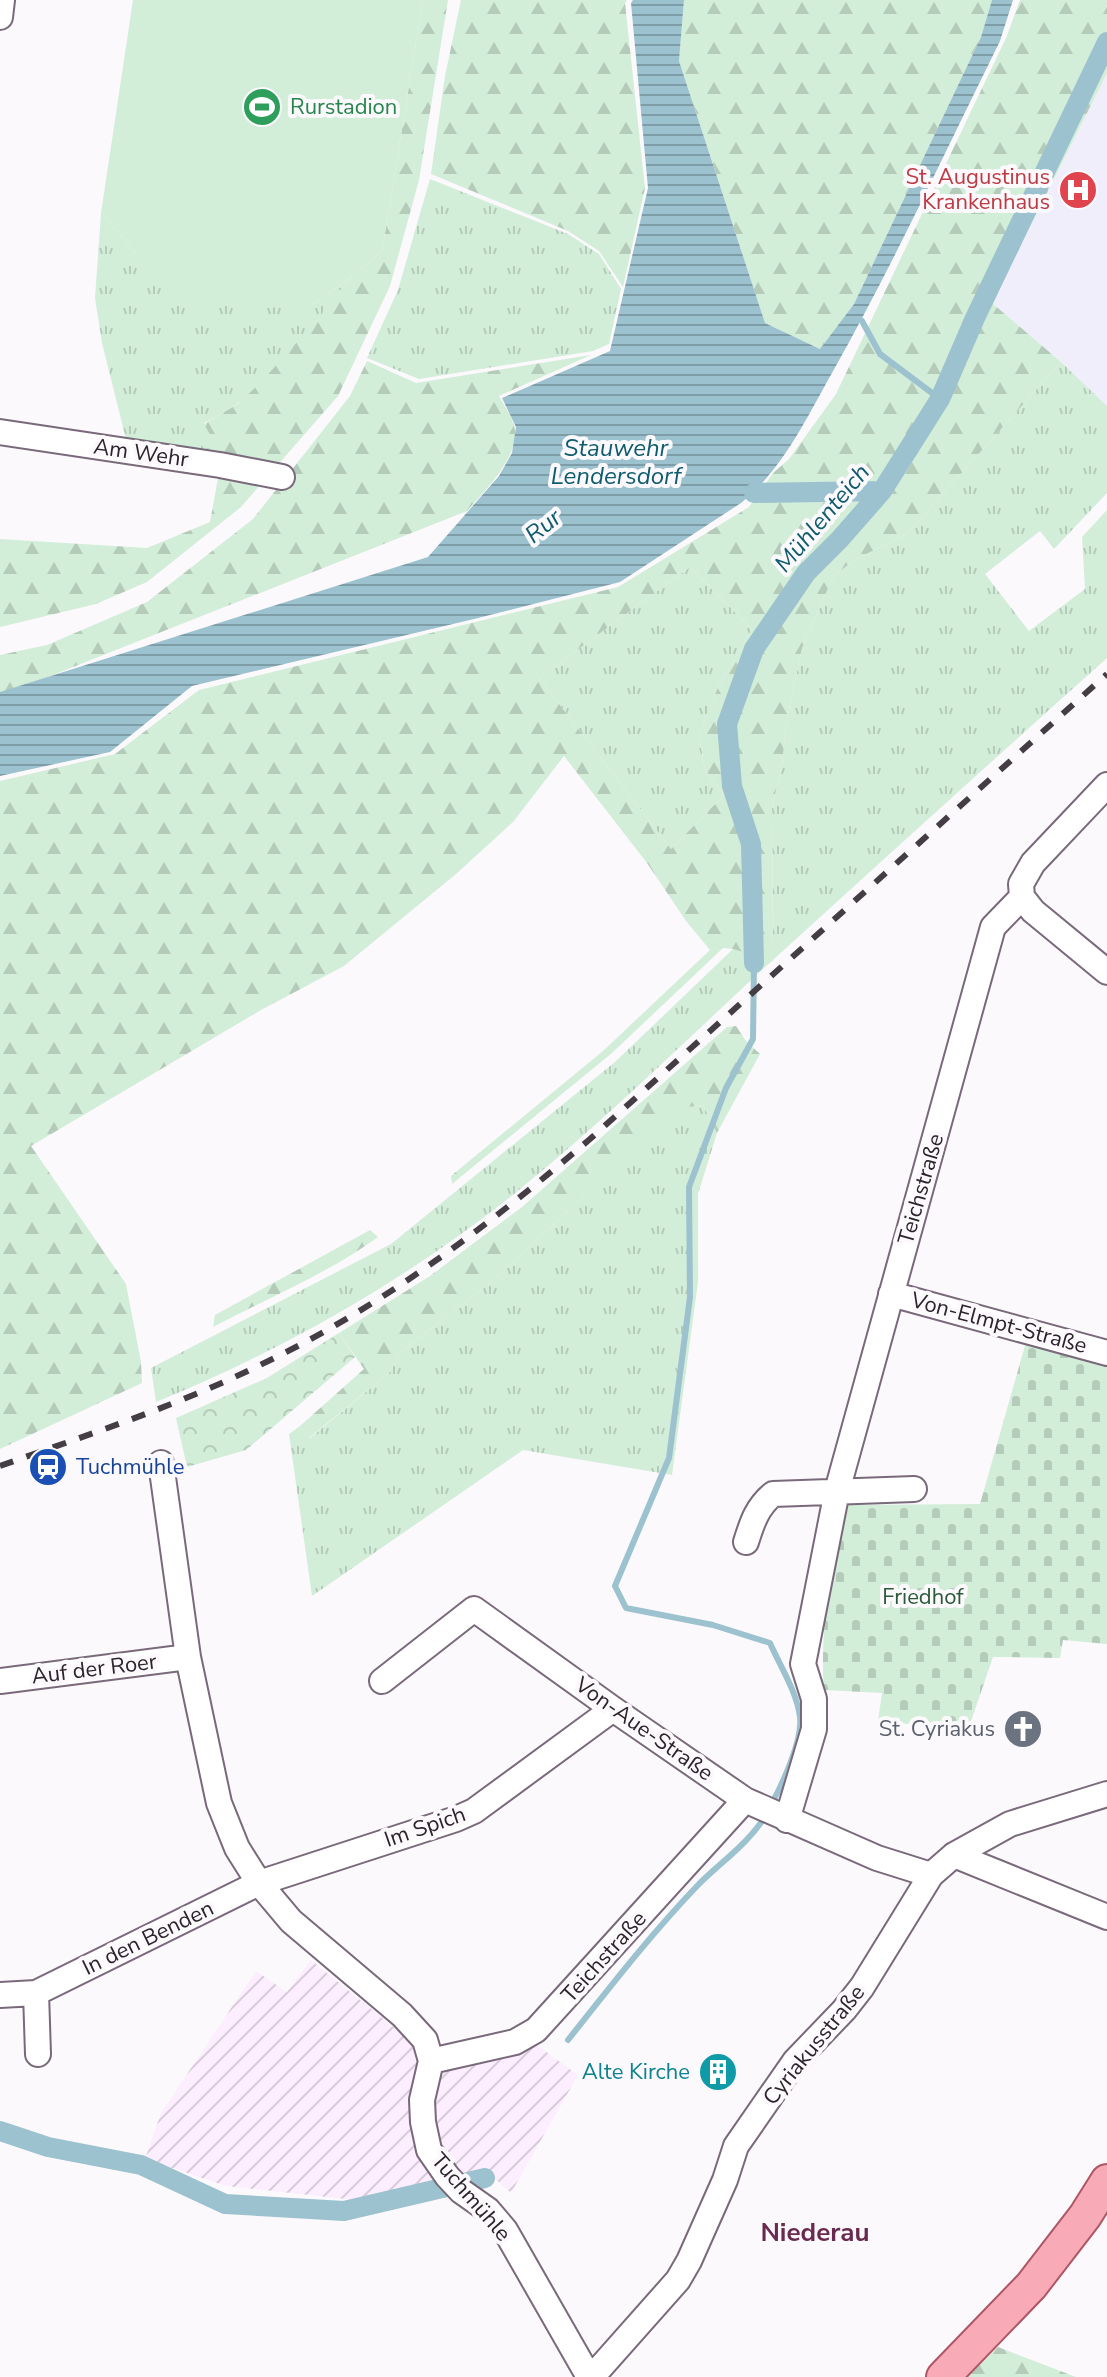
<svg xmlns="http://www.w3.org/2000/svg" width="1107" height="2377" font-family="'Nunito Sans',sans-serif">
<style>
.industrial{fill:url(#industrial-furrows)}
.medical{fill:#f1eefb}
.grass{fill:url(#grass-tufts)}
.forest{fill:url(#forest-firs);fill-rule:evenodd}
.cemetery{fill:url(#cemetery-stones)}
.park{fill:url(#park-crowns)}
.garden{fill:#d2edd8}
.water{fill:url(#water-rules)}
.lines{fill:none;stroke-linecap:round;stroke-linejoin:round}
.stream{stroke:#9bc2ce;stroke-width:6}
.canal{stroke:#9bc2ce;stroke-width:20}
.minor-casing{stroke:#79697b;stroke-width:28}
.major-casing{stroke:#ad5766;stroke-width:36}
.minor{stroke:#fff;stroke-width:24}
.major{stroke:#f8aab6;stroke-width:32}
.rail{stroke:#443d44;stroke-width:6;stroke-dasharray:14 14;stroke-linecap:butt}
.labels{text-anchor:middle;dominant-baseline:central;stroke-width:8;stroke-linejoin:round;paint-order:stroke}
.leisure-label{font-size:22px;fill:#27864d;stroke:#fcf9fd;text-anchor:start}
.health-label{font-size:22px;fill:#be3a42;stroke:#fcf9fd;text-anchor:end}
.street-label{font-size:22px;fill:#2b242b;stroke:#fcf9fd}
.transit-label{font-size:22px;fill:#164399;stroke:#fcf9fd;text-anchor:start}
.park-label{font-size:22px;fill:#2a5a3a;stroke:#fcf9fd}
.worship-label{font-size:22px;fill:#5b616d;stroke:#fcf9fd;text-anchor:end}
.culture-label{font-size:22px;fill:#0d838f;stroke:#fcf9fd;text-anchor:end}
.water-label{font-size:24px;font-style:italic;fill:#0f5c6e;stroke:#fcf9fd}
.quarter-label{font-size:26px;font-weight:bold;fill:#682a4e;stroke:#fcf9fd}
</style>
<defs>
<pattern id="industrial-furrows" width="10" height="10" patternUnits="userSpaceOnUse" patternTransform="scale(2)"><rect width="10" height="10" fill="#fceefe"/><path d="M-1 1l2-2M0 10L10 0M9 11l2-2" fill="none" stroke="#d8ccda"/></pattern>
<pattern id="grass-tufts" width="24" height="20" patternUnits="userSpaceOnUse" patternTransform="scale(2)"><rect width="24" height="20" fill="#d2edd8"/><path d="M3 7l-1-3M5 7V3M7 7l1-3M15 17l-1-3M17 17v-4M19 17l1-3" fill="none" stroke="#b4cbba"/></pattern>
<pattern id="forest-firs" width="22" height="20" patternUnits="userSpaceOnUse" patternTransform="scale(2)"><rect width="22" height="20" fill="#d2edd8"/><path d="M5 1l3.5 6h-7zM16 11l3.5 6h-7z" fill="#b4cbba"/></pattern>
<pattern id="cemetery-stones" width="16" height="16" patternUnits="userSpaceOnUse" patternTransform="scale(2)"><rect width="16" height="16" fill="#d2edd8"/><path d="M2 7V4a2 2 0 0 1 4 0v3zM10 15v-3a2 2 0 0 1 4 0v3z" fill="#b4cbba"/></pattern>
<pattern id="park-crowns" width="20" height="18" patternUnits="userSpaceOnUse" patternTransform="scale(2)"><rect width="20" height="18" fill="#d2edd8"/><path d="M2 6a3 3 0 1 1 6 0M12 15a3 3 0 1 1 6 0" fill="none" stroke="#b4cbba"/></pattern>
<pattern id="water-rules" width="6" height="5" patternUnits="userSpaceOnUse" patternTransform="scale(2)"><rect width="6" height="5" fill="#9bc2ce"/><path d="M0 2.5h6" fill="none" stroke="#7f9da7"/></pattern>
</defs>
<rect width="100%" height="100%" fill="#fcf9fd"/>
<!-- industrial -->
<path class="industrial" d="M311,1960L413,2043L418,2074L534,2043L578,2075L511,2193L494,2178L461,2173L373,2202L226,2186L145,2159L161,2113L256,1971L287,1992Z"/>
<!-- medical -->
<path class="medical" d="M1107,73V406L1061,362L992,303Z"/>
<!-- grass -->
<path class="grass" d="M430,179L568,234L599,254L621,289L609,344L593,351L419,379L367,358L398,290Z
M101,213L140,258L312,305L350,278C319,317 277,376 237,404C226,412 215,417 204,423L222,456L127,443L102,343L95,298Z
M1061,362L1107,406V493L1054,549L1040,531L985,574L1029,631L1085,589L1082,537L1107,510V658C992,761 877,865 763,969C681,1045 601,1124 514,1194C406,1280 284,1350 156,1402L151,1368L391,1244L615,1062L733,949L773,960L772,807L782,766L786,723L802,648L833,577L854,560L907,534Z
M690,567L752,629L718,687L699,735L705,770L724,795L671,849L539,678Z
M703,1105L717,1133L698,1194V1282L672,1475L523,1450L312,1596L289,1434L300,1426L310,1438L389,1373L402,1351L490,1283L578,1202L672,1108Z"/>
<!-- forest -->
<path class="forest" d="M423,0H448L419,180L390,286L338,396L241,507L147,582L96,604L0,627V539L147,548L210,522L222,456L204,424L238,404L263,380L316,321L350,278L382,251Z
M461,0H627L625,3L645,188L623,287L599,251L568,231L431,174L445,76Z
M684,0H992L981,37L854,304L820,349L765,323L679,61Z
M1020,0H1107V73L992,303L1061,362L907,534L854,560L833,577L802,648L786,723L782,766L772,807L773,961L733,949L723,948L612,1053L452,1184L451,1176L603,1051L710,950L686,921L647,863L564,756L513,822L456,874L344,966L261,1010L31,1146L126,1284L141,1362L142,1383L0,1449V781L115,754L199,690L618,587L749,507L773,473L789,459L836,394L1006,38ZM690,567L752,629L718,687L699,735L705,770L724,795L671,849L539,678Z
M591,355L499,396C504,405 511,415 514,425C522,454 485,491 467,511L0,696V655L47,645L147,602L253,519L350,396L367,361L416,383Z
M736,1026L746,1041L760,1054L717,1133L703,1105L672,1109L578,1202L490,1283L402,1351L389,1373L309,1438L300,1426L364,1369L339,1333L430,1276L522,1207L727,1027Z
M370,1230L378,1237C327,1274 268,1298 213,1327L215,1315Z
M998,2347L1076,2377H967Z"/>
<!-- cemetery -->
<path class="cemetery" d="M1026,1342L1107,1362V1644L1063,1640L1060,1658L993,1657L968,1730L878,1721L882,1693L824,1690C819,1628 832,1566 846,1505L980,1504Z"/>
<!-- park -->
<path class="park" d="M339,1333L355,1357L246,1450L187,1467L176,1418L267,1378Z"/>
<!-- garden -->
<path class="garden" d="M133,0H423L382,251L350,278L312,305L267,308L193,297L140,258L101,213Z"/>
<!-- water -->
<path class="water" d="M633,0H684L679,61L765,323L820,349L854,304L981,37L992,0H1013L1000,41C945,152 893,265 832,373C806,419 783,469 741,503L620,582L474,619L192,686L110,752L0,776V692L428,557L499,476L512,453L516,427L502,398L610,351L648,188L631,3Z"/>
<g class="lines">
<!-- stream -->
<path class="stream" d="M862,321L880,354L940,399
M754,963L753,1039L726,1088L689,1187L690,1297L669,1458L615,1586L626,1608L713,1625L770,1643C780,1666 797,1692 800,1717C803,1740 782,1785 771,1805
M568,2040C610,1987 651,1934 698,1885C721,1862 749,1843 766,1815"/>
<!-- canal -->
<path class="canal" d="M754,493L882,491
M754,963L751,844L732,786L727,724L754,649L806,573L840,539L882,491L940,399L975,318L1107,42
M0,2131L48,2147L141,2165L225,2204L344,2211L485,2178"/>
<!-- minor casing -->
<g class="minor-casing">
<path id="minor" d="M0,17L2,0
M0,432L220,465L282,477
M1022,897L1021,884L1033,863L1107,785
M1022,897L1033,911L1107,972
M891,1294L1107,1353
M161,1463L188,1657L219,1803L237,1848L259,1883L291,1921L402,2015L425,2040L431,2061L422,2100L423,2122L429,2150L447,2176L461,2191L488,2210L505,2230L589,2377
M746,1542C752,1523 757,1507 773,1494L914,1489
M0,1681L188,1657
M382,1681L474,1609L613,1709L745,1800L877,1858L931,1875
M787,1820L814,1729V1699L803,1664L837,1491L993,927L1022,897
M954,1855L1107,1917
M36,1993L38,2054
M0,1995L36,1993L259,1883L456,1819L474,1811L613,1709
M431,2061L515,2042L536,2030L745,1800
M592,2377L678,2280L689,2261L725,2180L736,2146L795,2061L844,2010L862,1987L931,1875L954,1855L1010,1824L1107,1794"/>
</g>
<!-- major casing -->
<g class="major-casing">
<path id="major" d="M943,2377L1031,2286L1085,2216L1107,2181"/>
</g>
<!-- minor -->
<use href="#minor" class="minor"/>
<!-- major -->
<use href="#major" class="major"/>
<!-- rail -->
<path class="rail" d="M0,1466C87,1435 177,1406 260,1365C382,1307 488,1226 590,1139L1107,674"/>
</g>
<!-- icons -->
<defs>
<g id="stadium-disc" transform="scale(2)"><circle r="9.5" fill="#2e9e5b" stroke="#fcf9fd"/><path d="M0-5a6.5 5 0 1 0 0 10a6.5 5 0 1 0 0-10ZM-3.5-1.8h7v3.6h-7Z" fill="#fff"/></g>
<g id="hospital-disc" transform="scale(2)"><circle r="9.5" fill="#e0444e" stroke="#fcf9fd"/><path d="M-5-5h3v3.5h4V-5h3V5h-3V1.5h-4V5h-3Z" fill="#fff"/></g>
<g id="station-disc" transform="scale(2)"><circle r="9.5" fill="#1a4fb4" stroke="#fcf9fd"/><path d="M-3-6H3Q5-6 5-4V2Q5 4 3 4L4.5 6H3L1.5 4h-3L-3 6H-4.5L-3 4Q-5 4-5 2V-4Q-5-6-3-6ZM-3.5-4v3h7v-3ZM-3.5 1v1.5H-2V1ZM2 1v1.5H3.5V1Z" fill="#fff"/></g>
<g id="church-disc" transform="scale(2)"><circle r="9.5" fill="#6b7280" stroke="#fcf9fd"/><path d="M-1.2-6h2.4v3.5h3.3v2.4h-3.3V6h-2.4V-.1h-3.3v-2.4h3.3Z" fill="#fff"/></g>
<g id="building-disc" transform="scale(2)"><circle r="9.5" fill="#0f9aa8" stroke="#fcf9fd"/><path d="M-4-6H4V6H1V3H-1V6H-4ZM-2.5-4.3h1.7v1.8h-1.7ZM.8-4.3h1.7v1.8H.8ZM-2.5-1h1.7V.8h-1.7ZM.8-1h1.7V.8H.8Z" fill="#fff"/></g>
</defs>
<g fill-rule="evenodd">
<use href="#stadium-disc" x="262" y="107"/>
<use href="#hospital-disc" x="1078" y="190"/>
<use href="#station-disc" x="48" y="1467"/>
<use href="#church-disc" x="1023" y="1729"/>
<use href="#building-disc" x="718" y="2072"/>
</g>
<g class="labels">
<!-- leisure labels -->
<g class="leisure-label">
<text x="290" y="107">Rurstadion</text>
</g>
<!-- health labels -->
<g class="health-label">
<text x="1050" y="177">St. Augustinus<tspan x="1050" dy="25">Krankenhaus</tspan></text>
</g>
<!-- street labels -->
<g class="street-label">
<text transform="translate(141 453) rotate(8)">Am Wehr</text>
<text transform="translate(921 1189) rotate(-74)">Teichstraße</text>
<text transform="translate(999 1323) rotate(15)">Von-Elmpt-Straße</text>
<text transform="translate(94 1669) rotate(-7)">Auf der Roer</text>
<text transform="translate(644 1729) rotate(35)">Von-Aue-Straße</text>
<text transform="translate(425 1827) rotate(-19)">Im Spich</text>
<text transform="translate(148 1938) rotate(-26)">In den Benden</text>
<text transform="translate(604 1957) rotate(-48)">Teichstraße</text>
<text transform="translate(814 2045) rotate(-51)">Cyriakusstraße</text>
<text transform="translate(471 2197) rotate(49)">Tuchmühle</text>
</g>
<!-- transit labels -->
<g class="transit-label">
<text x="76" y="1467">Tuchmühle</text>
</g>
<!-- park labels -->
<g class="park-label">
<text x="923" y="1597">Friedhof</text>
</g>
<!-- worship labels -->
<g class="worship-label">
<text x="995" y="1729">St. Cyriakus</text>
</g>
<!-- culture labels -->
<g class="culture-label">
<text x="690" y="2072">Alte Kirche</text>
</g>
<!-- water labels -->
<g class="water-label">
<text x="616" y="448">Stauwehr<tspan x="616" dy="28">Lendersdorf</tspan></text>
<text transform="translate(822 518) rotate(-50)">Mühlenteich</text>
<text transform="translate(543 526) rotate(-39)">Rur</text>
</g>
<!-- quarter labels -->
<g class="quarter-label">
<text x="815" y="2232">Niederau</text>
</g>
</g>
</svg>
